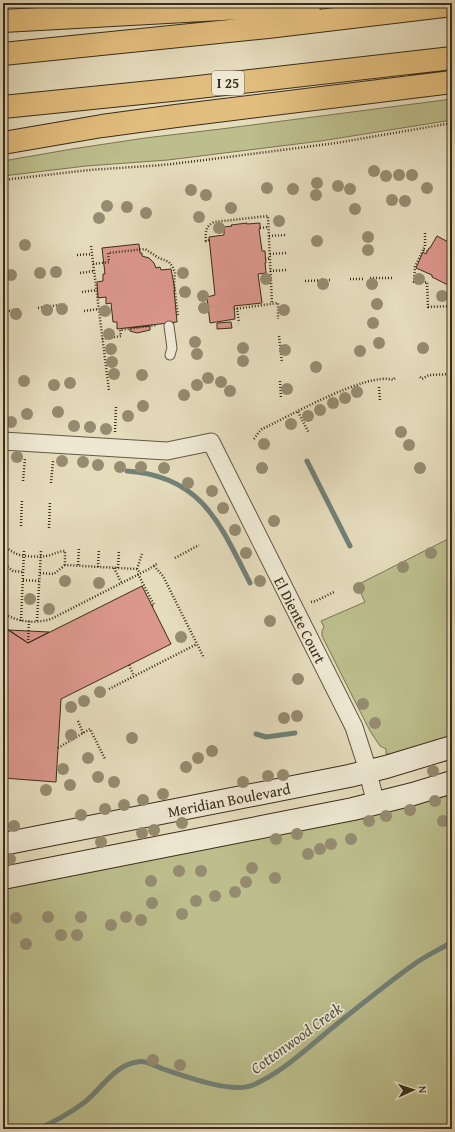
<svg xmlns="http://www.w3.org/2000/svg" width="455" height="1132" font-family="'Gentium Book Plus',serif">
<style>
.green{fill:#bcbe8c;stroke:#7b7553}
.lines{fill:none;stroke-linecap:round;stroke-linejoin:round}
.stream{stroke:#718177;stroke-width:5}
.building{fill:#db978b;stroke:#3a2c1a}
.lane-casing{stroke:#655842;stroke-width:11}
.street-casing{stroke:#655842;stroke-width:19}
.secondary-casing{stroke:#3a2c1a;stroke-width:24}
.highway-casing{stroke:#3a2c1a;stroke-width:24}
.path{stroke:#3a2c1a;stroke-width:2.5;stroke-dasharray:1 2;stroke-linecap:butt}
.lane{stroke:#eee8d3;stroke-width:9}
.street{stroke:#eee8d3;stroke-width:17}
.secondary{stroke:#eee8d3;stroke-width:22}
.highway{stroke:#e2be7e;stroke-width:22}
.tree{fill:#958b70}
.labels{text-anchor:middle;dominant-baseline:central;stroke-width:3.5;stroke-linejoin:round;paint-order:stroke}
.shield{fill:#eee8d3;stroke:#706452;stroke-width:1}
.shield-label{font-size:14px;font-weight:bold;fill:#3a2c1a}
.street-label{font-size:15px;fill:#3a2c1a;stroke:#eee8d3}
.water-label{font-size:16px;font-style:italic;fill:#515041;stroke:#eee8d3}
</style>
<rect width="100%" height="100%" fill="#e5dcbc"/>
<filter id="stains"><feTurbulence type="fractalNoise" baseFrequency=".005" numOctaves="4"/><feColorMatrix values="0 0 0 0 .2 0 0 0 0 .09 0 0 0 0 .02 0 0 0 .5 -.17"/></filter>
<radialGradient id="worn" r=".72"><stop offset=".6" stop-color="#630" stop-opacity="0"/><stop offset="1" stop-color="#630" stop-opacity=".3"/></radialGradient>
<!-- green -->
<path class="green" d="M452,99V120L321,141L168,160L86,166L3,176V161L72,149L145,138L221,129Z
M452,537V736L390,754H386V749L380,746L370,731L322,636V631L324,627L321,621L365,602L357,585Z
M452,791V1129H3V887Z"/>
<g class="lines">
<!-- stream -->
<path class="stream" d="M307,461L350,546
M127,471C202,476 220,524 250,583
M256,734L266,737L295,733
M38,1129C54,1122 70,1113 85,1102C101,1089 115,1065 137,1062C147,1060 154,1066 163,1069C184,1076 232,1094 253,1085C283,1072 307,1048 332,1028C358,1007 385,985 413,965C425,956 439,950 452,942"/>
</g>
<!-- building -->
<path class="building" d="M247,223V224L260,223V228L259,229L262,251H265L266,263H265L266,273L258,274L262,303L234,306L235,319L210,323L207,297L215,295L209,237L224,235V227L232,226L231,225Z
M437,236L452,244V287L432,277V275L416,268L423,252L426,254L429,248H430Z
M139,244L140,253H142V256L149,258L154,263L156,268L160,267L161,270L171,269L175,290H174L177,322L117,329V322H113L111,303L106,304V297L98,298L97,282L103,281V274H105L102,248Z
M231,322L232,328L217,329V323Z
M150,326V330L137,333L130,331V328Z
M142,586L171,644L61,699L56,782L3,778V626L28,643Z
M8,630L49,632L28,643Z"/>
<g class="lines">
<!-- lane casing -->
<g class="lane-casing">
<path id="lane" d="M169,326L172,348L170,355"/>
</g>
<!-- street casing -->
<g class="street-casing">
<path id="street" d="M3,441L167,451L211,442L354,727L365,761L376,804"/>
</g>
<!-- secondary casing -->
<g class="secondary-casing">
<path id="secondary" d="M3,844L349,776L386,767L452,747
M3,878L353,809L413,794L452,782"/>
</g>
<!-- highway casing -->
<g class="highway-casing">
<path id="highway" d="M3,21L240,8L309,11
M3,54L268,27L452,5
M3,107L181,89L452,58
M3,143L102,126L176,116L452,82"/>
</g>
<!-- path -->
<path class="path" d="M3,180L89,170L163,165L205,160L336,143L452,123
M260,228L268,227
M425,233V246L423,250L427,251
M269,236L285,235
M209,240L206,241C205,232 206,226 214,222L268,216L272,304
M91,246L109,391
M423,250L415,267L414,282L416,283L427,282L428,307L452,306
M270,254L286,253
M77,255L92,254
M265,259L270,258
M93,264L109,262L108,253L145,249L159,258L169,262L172,266L175,272L174,284L178,317
M270,271L287,270
M80,273L94,271
M370,278H393
M350,279H363
M305,281L331,280
M82,292L97,290
M38,308L65,304
M237,308L239,323
M234,309L278,303V319
M84,311L99,309
M3,312L20,309
M279,336L282,363
M102,339L121,336L120,330L157,325
M420,377L422,379L429,375L452,374
M280,381L281,398
M379,387L380,401
M298,412L309,433
M115,432L116,407
M254,439L259,432L262,429C288,417 368,371 393,380L395,378
M23,481L25,458
M51,483L53,461
M21,526L22,499
M49,528L50,501
M3,547C9,549 12,552 17,554C25,557 38,557 46,556C53,555 58,551 65,551V565L137,569L140,573
M175,558L199,545
M3,563L13,571L23,572
M78,565L79,547
M154,566L163,576L204,658
M98,567L99,549
M114,568L121,582
M118,568L119,550
M137,569L142,554
M40,573L54,574L65,565
M138,574L154,605L152,606
M23,580L39,581
M311,602L316,601L334,592
M3,613C17,622 35,624 51,619L149,569L158,563
M21,621L24,551
M37,621L41,551
M28,643L29,621
M129,665L134,676
M109,689L197,644
M78,721L83,733
M58,748L90,729L105,759"/>
<!-- lane -->
<use href="#lane" class="lane"/>
<!-- street -->
<use href="#street" class="street"/>
<!-- secondary -->
<use href="#secondary" class="secondary"/>
<!-- highway -->
<use href="#highway" class="highway"/>
</g>
<!-- trees -->
<g class="tree">
<circle cx="374" cy="171" r="6"/>
<circle cx="399" cy="175" r="6"/>
<circle cx="412" cy="175" r="6"/>
<circle cx="386" cy="176" r="6"/>
<circle cx="317" cy="183" r="6"/>
<circle cx="338" cy="186" r="6"/>
<circle cx="267" cy="188" r="6"/>
<circle cx="427" cy="188" r="6"/>
<circle cx="293" cy="189" r="6"/>
<circle cx="350" cy="189" r="6"/>
<circle cx="191" cy="190" r="6"/>
<circle cx="206" cy="195" r="6"/>
<circle cx="316" cy="195" r="6"/>
<circle cx="392" cy="200" r="6"/>
<circle cx="405" cy="201" r="6"/>
<circle cx="107" cy="206" r="6"/>
<circle cx="127" cy="207" r="6"/>
<circle cx="231" cy="208" r="6"/>
<circle cx="355" cy="209" r="6"/>
<circle cx="146" cy="213" r="6"/>
<circle cx="199" cy="217" r="6"/>
<circle cx="99" cy="218" r="6"/>
<circle cx="279" cy="221" r="6"/>
<circle cx="219" cy="228" r="6"/>
<circle cx="368" cy="237" r="6"/>
<circle cx="317" cy="241" r="6"/>
<circle cx="25" cy="245" r="6"/>
<circle cx="368" cy="250" r="6"/>
<circle cx="56" cy="272" r="6"/>
<circle cx="40" cy="273" r="6"/>
<circle cx="183" cy="273" r="6"/>
<circle cx="11" cy="275" r="6"/>
<circle cx="266" cy="279" r="6"/>
<circle cx="419" cy="279" r="6"/>
<circle cx="323" cy="284" r="6"/>
<circle cx="372" cy="284" r="6"/>
<circle cx="185" cy="292" r="6"/>
<circle cx="203" cy="296" r="6"/>
<circle cx="442" cy="296" r="6"/>
<circle cx="377" cy="304" r="6"/>
<circle cx="204" cy="308" r="6"/>
<circle cx="62" cy="309" r="6"/>
<circle cx="47" cy="310" r="6"/>
<circle cx="284" cy="310" r="6"/>
<circle cx="105" cy="311" r="6"/>
<circle cx="16" cy="314" r="6"/>
<circle cx="373" cy="323" r="6"/>
<circle cx="109" cy="334" r="6"/>
<circle cx="195" cy="342" r="6"/>
<circle cx="379" cy="343" r="6"/>
<circle cx="243" cy="348" r="6"/>
<circle cx="423" cy="348" r="6"/>
<circle cx="111" cy="349" r="6"/>
<circle cx="285" cy="350" r="6"/>
<circle cx="360" cy="351" r="6"/>
<circle cx="197" cy="354" r="6"/>
<circle cx="243" cy="361" r="6"/>
<circle cx="112" cy="362" r="6"/>
<circle cx="316" cy="367" r="6"/>
<circle cx="114" cy="374" r="6"/>
<circle cx="142" cy="375" r="6"/>
<circle cx="208" cy="378" r="6"/>
<circle cx="24" cy="381" r="6"/>
<circle cx="221" cy="382" r="6"/>
<circle cx="70" cy="383" r="6"/>
<circle cx="54" cy="385" r="6"/>
<circle cx="197" cy="385" r="6"/>
<circle cx="287" cy="389" r="6"/>
<circle cx="230" cy="391" r="6"/>
<circle cx="357" cy="392" r="6"/>
<circle cx="184" cy="395" r="6"/>
<circle cx="345" cy="398" r="6"/>
<circle cx="333" cy="403" r="6"/>
<circle cx="143" cy="406" r="6"/>
<circle cx="320" cy="410" r="6"/>
<circle cx="58" cy="412" r="6"/>
<circle cx="27" cy="414" r="6"/>
<circle cx="128" cy="416" r="6"/>
<circle cx="308" cy="416" r="6"/>
<circle cx="11" cy="422" r="6"/>
<circle cx="291" cy="424" r="6"/>
<circle cx="74" cy="426" r="6"/>
<circle cx="90" cy="427" r="6"/>
<circle cx="106" cy="429" r="6"/>
<circle cx="401" cy="432" r="6"/>
<circle cx="264" cy="444" r="6"/>
<circle cx="409" cy="445" r="6"/>
<circle cx="17" cy="457" r="6"/>
<circle cx="62" cy="461" r="6"/>
<circle cx="83" cy="462" r="6"/>
<circle cx="98" cy="465" r="6"/>
<circle cx="120" cy="467" r="6"/>
<circle cx="141" cy="467" r="6"/>
<circle cx="164" cy="468" r="6"/>
<circle cx="262" cy="468" r="6"/>
<circle cx="420" cy="468" r="6"/>
<circle cx="188" cy="483" r="6"/>
<circle cx="212" cy="491" r="6"/>
<circle cx="223" cy="508" r="6"/>
<circle cx="274" cy="521" r="6"/>
<circle cx="235" cy="530" r="6"/>
<circle cx="246" cy="553" r="6"/>
<circle cx="431" cy="553" r="6"/>
<circle cx="403" cy="567" r="6"/>
<circle cx="65" cy="581" r="6"/>
<circle cx="260" cy="581" r="6"/>
<circle cx="99" cy="583" r="6"/>
<circle cx="359" cy="588" r="6"/>
<circle cx="30" cy="599" r="6"/>
<circle cx="49" cy="609" r="6"/>
<circle cx="270" cy="621" r="6"/>
<circle cx="181" cy="637" r="6"/>
<circle cx="298" cy="679" r="6"/>
<circle cx="100" cy="692" r="6"/>
<circle cx="84" cy="701" r="6"/>
<circle cx="363" cy="704" r="6"/>
<circle cx="71" cy="707" r="6"/>
<circle cx="297" cy="716" r="6"/>
<circle cx="284" cy="718" r="6"/>
<circle cx="375" cy="723" r="6"/>
<circle cx="71" cy="735" r="6"/>
<circle cx="132" cy="738" r="6"/>
<circle cx="212" cy="751" r="6"/>
<circle cx="88" cy="758" r="6"/>
<circle cx="198" cy="758" r="6"/>
<circle cx="186" cy="767" r="6"/>
<circle cx="63" cy="769" r="6"/>
<circle cx="433" cy="771" r="6"/>
<circle cx="283" cy="775" r="6"/>
<circle cx="268" cy="776" r="6"/>
<circle cx="98" cy="777" r="6"/>
<circle cx="114" cy="782" r="6"/>
<circle cx="243" cy="782" r="6"/>
<circle cx="70" cy="785" r="6"/>
<circle cx="46" cy="790" r="6"/>
<circle cx="163" cy="794" r="6"/>
<circle cx="143" cy="800" r="6"/>
<circle cx="435" cy="801" r="6"/>
<circle cx="124" cy="805" r="6"/>
<circle cx="105" cy="809" r="6"/>
<circle cx="410" cy="810" r="6"/>
<circle cx="81" cy="815" r="6"/>
<circle cx="386" cy="816" r="6"/>
<circle cx="369" cy="821" r="6"/>
<circle cx="443" cy="821" r="6"/>
<circle cx="182" cy="823" r="6"/>
<circle cx="14" cy="826" r="6"/>
<circle cx="154" cy="830" r="6"/>
<circle cx="142" cy="833" r="6"/>
<circle cx="297" cy="834" r="6"/>
<circle cx="276" cy="839" r="6"/>
<circle cx="351" cy="839" r="6"/>
<circle cx="101" cy="842" r="6"/>
<circle cx="331" cy="844" r="6"/>
<circle cx="320" cy="849" r="6"/>
<circle cx="308" cy="854" r="6"/>
<circle cx="10" cy="859" r="6"/>
<circle cx="252" cy="868" r="6"/>
<circle cx="179" cy="871" r="6"/>
<circle cx="201" cy="871" r="6"/>
<circle cx="275" cy="878" r="6"/>
<circle cx="151" cy="881" r="6"/>
<circle cx="246" cy="882" r="6"/>
<circle cx="235" cy="892" r="6"/>
<circle cx="215" cy="896" r="6"/>
<circle cx="196" cy="901" r="6"/>
<circle cx="152" cy="903" r="6"/>
<circle cx="182" cy="914" r="6"/>
<circle cx="48" cy="917" r="6"/>
<circle cx="81" cy="917" r="6"/>
<circle cx="126" cy="917" r="6"/>
<circle cx="16" cy="918" r="6"/>
<circle cx="141" cy="920" r="6"/>
<circle cx="111" cy="925" r="6"/>
<circle cx="61" cy="935" r="6"/>
<circle cx="77" cy="935" r="6"/>
<circle cx="26" cy="944" r="6"/>
<circle cx="153" cy="1060" r="6"/>
<circle cx="180" cy="1065" r="6"/>
</g>
<g class="labels">
<!-- shield labels -->
<rect class="shield" x="212" y="71" width="32" height="24" rx="3"/>
<g class="shield-label">
<text x="228" y="83">I 25</text>
</g>
<!-- street labels -->
<g class="street-label">
<text transform="translate(300 620) rotate(63)">El Diente Court</text>
<text transform="translate(229 800) rotate(-11)">Meridian Boulevard</text>
</g>
<!-- water labels -->
<g class="water-label">
<text transform="translate(296 1038) rotate(-36)">Cottonwood Creek</text>
</g>
</g>
<!-- margin -->
<rect width="455" height="1132" fill="none" stroke="#e5dcbc" stroke-width="16"/>
<rect x="4" y="4" width="447" height="1124" fill="none" stroke="#3a2c1a" stroke-width="2"/>
<rect x="8" y="8" width="439" height="1116" fill="none" stroke="#3a2c1a"/>
<!-- north arrow -->
<g transform="translate(413 1090) rotate(87)" stroke="#eee8d3" stroke-width="3" paint-order="stroke">
<path d="M0-3L7 15L0 10L-7 15Z" fill="#3a2c1a"/>
<text y="-6" font-size="11" font-weight="bold" text-anchor="middle" fill="#3a2c1a">N</text>
</g>
<rect width="100%" height="100%" filter="url(#stains)"/>
<rect width="100%" height="100%" fill="url(#worn)"/>
</svg>
